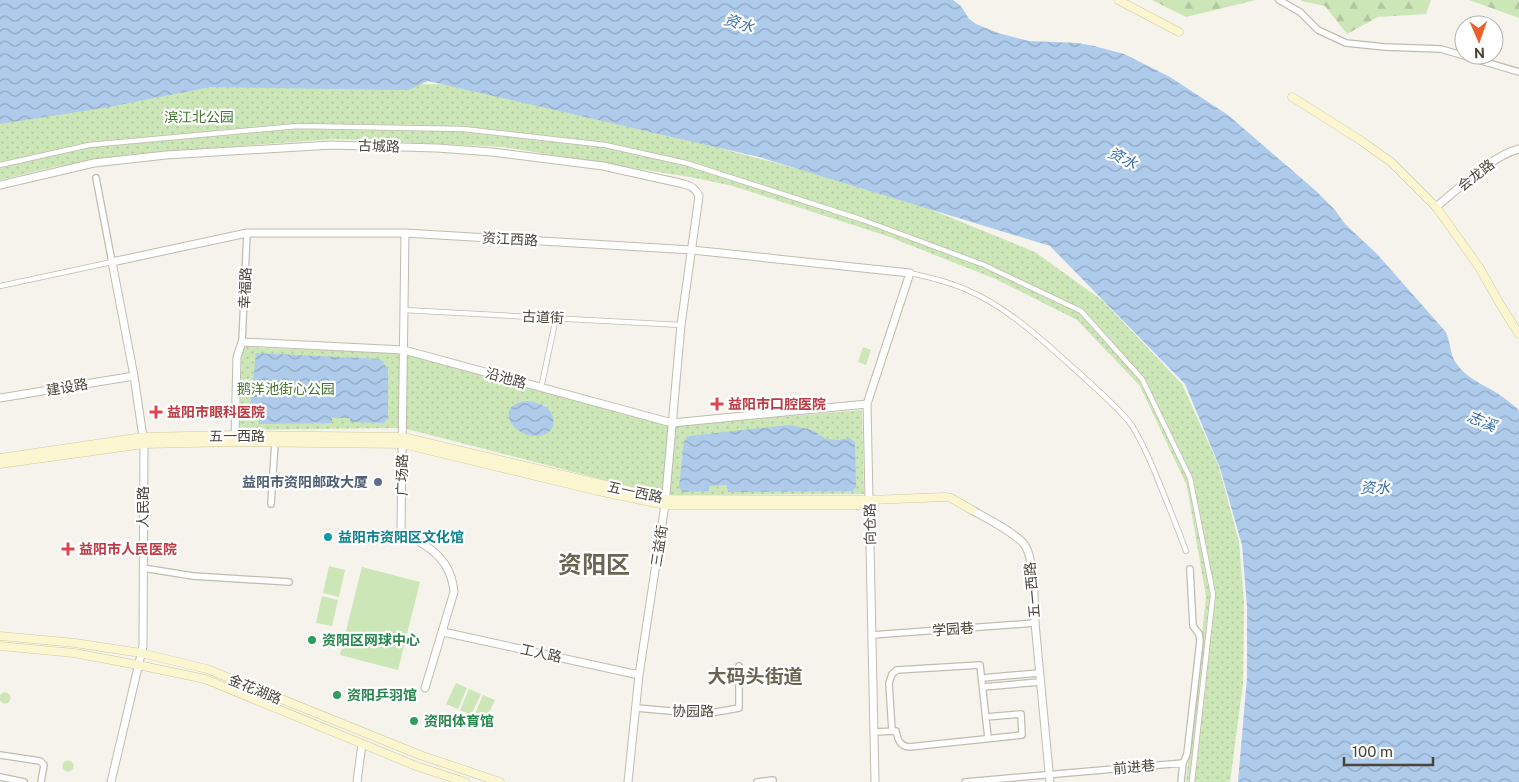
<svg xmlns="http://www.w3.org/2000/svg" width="1519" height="782" font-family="'Public Sans','Noto Sans SC',sans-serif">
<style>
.grass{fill:url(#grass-tufts)}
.forest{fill:url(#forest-firs)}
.park{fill:url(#park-dots)}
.garden{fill:#cce6b8}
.water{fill:url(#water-waves)}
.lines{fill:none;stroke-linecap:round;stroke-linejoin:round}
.pedestrian-casing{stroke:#c0bcaf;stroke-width:6}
.minor-casing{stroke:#c0bcaf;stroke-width:8}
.tertiary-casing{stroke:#c0bcaf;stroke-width:9}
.secondary-casing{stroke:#d1ca9f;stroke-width:9}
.pedestrian{stroke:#fff;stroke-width:4.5}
.minor{stroke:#fff;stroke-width:5.5}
.tertiary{stroke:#fff;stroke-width:7}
.secondary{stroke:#fbf6d0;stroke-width:8}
.health-dot{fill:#e0444e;stroke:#fff;stroke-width:2}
.service-dot{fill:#5c6f8a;stroke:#fff;stroke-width:2}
.culture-dot{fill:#0f9aa8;stroke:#fff;stroke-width:2}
.leisure-dot{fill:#2e9e5b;stroke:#fff;stroke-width:2}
.labels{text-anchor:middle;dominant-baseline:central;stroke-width:4.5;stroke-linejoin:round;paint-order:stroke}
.park-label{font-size:14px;fill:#437830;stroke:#fff}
.street-label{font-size:14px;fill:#49453a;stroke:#fff}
.health-label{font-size:14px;font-weight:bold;fill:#be3a42;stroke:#fff;text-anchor:start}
.service-label{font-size:14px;font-weight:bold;fill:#4e5e75;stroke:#fff;text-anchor:end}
.culture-label{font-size:14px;font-weight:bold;fill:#0d838f;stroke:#fff;text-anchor:start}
.leisure-label{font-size:14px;font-weight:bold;fill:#27864d;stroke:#fff;text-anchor:start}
.water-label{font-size:15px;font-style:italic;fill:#3a6fae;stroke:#fff}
.district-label{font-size:19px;font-weight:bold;fill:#6b6452;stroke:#fff}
.town-label{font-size:24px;font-weight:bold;fill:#6b6452;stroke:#fff}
</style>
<defs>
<pattern id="grass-tufts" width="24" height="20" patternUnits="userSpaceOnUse" patternTransform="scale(1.25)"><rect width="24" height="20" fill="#cce6b8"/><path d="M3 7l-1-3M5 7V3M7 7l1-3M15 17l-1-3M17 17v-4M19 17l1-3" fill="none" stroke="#b1c79f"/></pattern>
<pattern id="forest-firs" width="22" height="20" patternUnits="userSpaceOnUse" patternTransform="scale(1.25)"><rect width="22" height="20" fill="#cce6b8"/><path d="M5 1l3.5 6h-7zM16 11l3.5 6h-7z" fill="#b1c79f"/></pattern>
<pattern id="park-dots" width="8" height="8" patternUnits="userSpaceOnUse" patternTransform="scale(1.25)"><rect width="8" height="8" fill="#cce6b8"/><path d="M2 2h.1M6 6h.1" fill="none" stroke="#b1c79f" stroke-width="1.8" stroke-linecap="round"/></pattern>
<pattern id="water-waves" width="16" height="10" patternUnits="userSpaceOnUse" patternTransform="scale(1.25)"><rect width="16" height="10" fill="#aecbec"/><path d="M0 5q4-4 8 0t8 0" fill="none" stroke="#90a7c0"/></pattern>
</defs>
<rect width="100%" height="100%" fill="#f5f3ec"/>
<!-- grass -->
<path class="grass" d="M-0.5 698a5.5 5.5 0 1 1 11 0a5.5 5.5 0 1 1-11 0Z
M62.5 766a5.5 5.5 0 1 1 11 0a5.5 5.5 0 1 1-11 0Z"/>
<!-- forest -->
<path class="forest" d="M1152,0H1256L1186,17Z
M1301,0H1431L1426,14L1378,17L1347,34L1325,6L1301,1Z
M1469,0H1519V18Z"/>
<!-- park -->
<path class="park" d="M481,84L895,195L1035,252L1103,301L1182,384L1218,464L1239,542L1244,602L1243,684L1230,782H1186L1206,597L1187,486L1140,386L1077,320L998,280L887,236L733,186L690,177L504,147L336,139L265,144L134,154L54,167L0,180V119L196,85Z
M242,347L400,353L672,426L862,410L864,494L663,495L403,428L239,430Z"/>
<!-- garden -->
<path class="garden" d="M863,347L871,350L866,365L858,362Z
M329,566L345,570L339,597L323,593Z
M362,567L420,582L398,670L340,655Z
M322,596L338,600L332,626L316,623Z
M456,683L467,688L458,709L446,704Z
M469,689L481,694L471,715L460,710Z
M483,695L495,700L485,721L474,716Z"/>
<!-- water -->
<path class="water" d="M0,0H953L961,6L969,19L976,24L998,33L1029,41L1078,43L1094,46L1124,54L1170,77L1228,115L1316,191L1335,210L1345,224L1377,254L1445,331C1451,341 1449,353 1456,363C1466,378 1482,384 1497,393C1505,398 1512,404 1519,410V782H1238L1247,677V607L1242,545L1220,468L1185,384L1050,246L759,157L428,81L408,90L210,87L109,107L0,124Z
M256,353L380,359L388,369V417L384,423L350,422V418H332V423L259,424V414L249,415Z
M527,401C534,402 540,403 546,407C556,415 557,431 543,435C516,443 490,405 527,401Z
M790,425L812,430L826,439L838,440L849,438L855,442L856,487L853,491L728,492L727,485L709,486V491L682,492L679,487L684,441L689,436Z"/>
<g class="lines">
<!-- pedestrian casing -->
<g class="pedestrian-casing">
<path id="pedestrian" d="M0,165L89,145L298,126L463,129L605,145L686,163L863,220L984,265L1081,311L1142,379L1190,478L1213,594L1192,782
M910,273C928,277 947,281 965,289C1008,307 1043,341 1078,372C1095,388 1115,404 1130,423C1140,437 1147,454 1154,470C1165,497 1176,524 1186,551
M0,286L112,262
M404,310L681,325
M541,388L556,318"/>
</g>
<!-- minor casing -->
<g class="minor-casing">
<path id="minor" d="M1279,0L1300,12L1318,30L1346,43L1385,47L1441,49L1519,72
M96,178L112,262
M242,342L247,233
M271,504L275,442
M143,568L193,576L289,582
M872,635L1035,623
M982,678L1039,673
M983,687L1040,682
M636,708L705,714L739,708V666
M892,731L889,683L892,674L897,670L980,665L988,738
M874,732L896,731C898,740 900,746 909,747L1022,735L1021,714L986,717
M0,755L40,761L44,765L41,782
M0,777L24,782
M757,782L773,780
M965,782L1183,763
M1181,782L1183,763L1187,754L1200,641L1199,634L1193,626L1190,569"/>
</g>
<!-- tertiary casing -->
<g class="tertiary-casing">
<path id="tertiary" d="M0,185L94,163L166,155L332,145L437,148L492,152L603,166L684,184C692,186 696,189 699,196L681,325L665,505L639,675L628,782
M1436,207C1457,190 1493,155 1519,149
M405,233L401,529L402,533C409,537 417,539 423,544C442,556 452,570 454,592L425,688
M0,398L134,376
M235,439L237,357L242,342L404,350L672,423L867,404
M972,510C984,517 1020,535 1026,547C1035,565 1034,603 1035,623L1050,782
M443,632L639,675
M111,782L143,646L144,444L134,376L112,262L247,233H405L692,250L910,273L867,404L875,782
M357,782L362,744"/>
</g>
<!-- secondary casing -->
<g class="secondary-casing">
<path id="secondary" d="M1118,0L1179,32
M1292,97L1360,140L1391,162L1436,207L1479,267L1500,304L1519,334
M0,458L143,437L235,435L403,437L665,499L870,500L945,497L951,498L972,510
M0,464L144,444L235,442L403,444L598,491L665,505H874
M0,636L75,643L141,653L207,669L420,755L500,782
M0,646L74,653L138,665L205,679L416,766L465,782"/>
</g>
<!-- pedestrian -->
<use href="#pedestrian" class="pedestrian"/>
<!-- minor -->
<use href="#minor" class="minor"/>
<!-- tertiary -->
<use href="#tertiary" class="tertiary"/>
<!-- secondary -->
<use href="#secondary" class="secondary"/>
</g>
<!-- markers -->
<g class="health-dot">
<path d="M714.5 396.5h5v5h5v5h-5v5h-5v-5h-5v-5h5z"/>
<path d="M153.5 404.5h5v5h5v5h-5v5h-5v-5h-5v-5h5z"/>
<path d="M65.5 541.5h5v5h5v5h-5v5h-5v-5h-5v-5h5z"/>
</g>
<circle class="service-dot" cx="378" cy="482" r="5"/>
<circle class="culture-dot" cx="328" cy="537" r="5"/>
<g class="leisure-dot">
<circle cx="312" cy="640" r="5"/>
<circle cx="337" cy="695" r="5"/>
<circle cx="414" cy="721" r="5"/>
</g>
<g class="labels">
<!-- park labels -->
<g class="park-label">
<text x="199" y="117">滨江北公园</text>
<text x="286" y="389">鹅洋池街心公园</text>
</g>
<!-- street labels -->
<g class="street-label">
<text transform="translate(379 146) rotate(2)">古城路</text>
<text transform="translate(1476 175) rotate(-38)">会龙路</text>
<text transform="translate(510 239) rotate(3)">资江西路</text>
<text transform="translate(245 288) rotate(-87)">幸福路</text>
<text transform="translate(543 317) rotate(3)">古道街</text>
<text transform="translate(506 378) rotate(16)">沿池路</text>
<text transform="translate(67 387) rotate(-10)">建设路</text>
<text x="237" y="436">五一西路</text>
<text transform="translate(402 475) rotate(-89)">广场路</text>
<text transform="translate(635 492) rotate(12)">五一西路</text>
<text transform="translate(143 507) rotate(-90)">人民路</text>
<text transform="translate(870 524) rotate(-91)">向仓路</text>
<text transform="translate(659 546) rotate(-81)">三益街</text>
<text transform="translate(1032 590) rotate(-95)">五一西路</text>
<text transform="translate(953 629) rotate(-4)">学园巷</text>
<text transform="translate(541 653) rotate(12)">工人路</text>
<text transform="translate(255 689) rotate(22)">金花湖路</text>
<text transform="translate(693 711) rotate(1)">协园路</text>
<text transform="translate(1134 767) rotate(-5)">前进巷</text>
</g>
<!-- health labels -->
<g class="health-label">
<text x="728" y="404">益阳市口腔医院</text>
<text x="167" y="412">益阳市眼科医院</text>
<text x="79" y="549">益阳市人民医院</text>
</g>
<!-- service labels -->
<g class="service-label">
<text x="368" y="482">益阳市资阳邮政大厦</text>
</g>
<!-- culture labels -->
<g class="culture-label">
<text x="338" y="537">益阳市资阳区文化馆</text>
</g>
<!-- leisure labels -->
<g class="leisure-label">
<text x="322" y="640">资阳区网球中心</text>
<text x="347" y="695">资阳乒羽馆</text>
<text x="424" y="721">资阳体育馆</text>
</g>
<!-- water labels -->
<g class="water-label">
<text transform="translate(739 23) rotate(17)">资水</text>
<text transform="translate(1123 158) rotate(26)">资水</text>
<text transform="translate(1482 421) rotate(23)">志溪</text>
<text x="1375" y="487">资水</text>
</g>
<!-- district labels -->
<g class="district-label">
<text x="755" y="676">大码头街道</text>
</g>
<!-- town labels -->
<g class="town-label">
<text x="594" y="564">资阳区</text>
</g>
</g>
<!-- north arrow -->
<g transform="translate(1479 40) rotate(178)"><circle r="24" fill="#ffffff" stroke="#b6b5b0"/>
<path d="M0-4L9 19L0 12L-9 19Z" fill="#ea612d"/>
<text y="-8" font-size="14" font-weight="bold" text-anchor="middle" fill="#49453a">N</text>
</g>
<!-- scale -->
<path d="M1344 757v8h89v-8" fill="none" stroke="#49453a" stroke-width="2.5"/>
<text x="1352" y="757" font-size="15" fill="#49453a" stroke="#ffffff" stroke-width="4" paint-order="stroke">100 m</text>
</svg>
